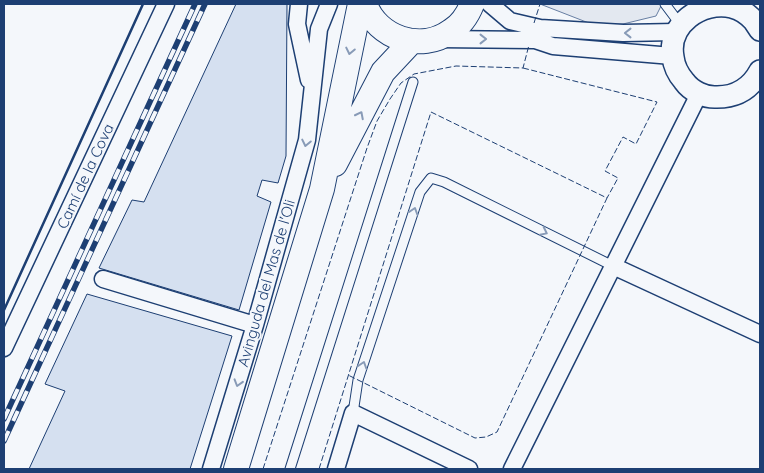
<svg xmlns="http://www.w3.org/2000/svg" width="764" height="473" font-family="Quicksand,sans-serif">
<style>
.parking{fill:#e3e8f0;stroke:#687fa3}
.building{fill:#d5e0f0;stroke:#1d3f73}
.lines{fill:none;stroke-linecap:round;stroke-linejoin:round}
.service-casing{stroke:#1d3f73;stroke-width:11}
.minor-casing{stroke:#1d3f73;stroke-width:19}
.tertiary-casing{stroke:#1d3f73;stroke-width:24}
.secondary-casing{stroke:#1d3f73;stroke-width:26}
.service{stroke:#f4f7fb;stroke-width:9}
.minor{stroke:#f4f7fb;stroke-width:16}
.tertiary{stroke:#f4f7fb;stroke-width:21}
.secondary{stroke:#f4f7fb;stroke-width:24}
.rail-casing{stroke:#1d3f73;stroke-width:5.5}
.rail{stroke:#f4f7fb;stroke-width:4;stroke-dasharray:11;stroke-linecap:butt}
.fence{stroke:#1d3f73;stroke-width:1;stroke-dasharray:6 2.5;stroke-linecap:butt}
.wall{stroke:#1d3f73;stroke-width:2.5}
.oneway{stroke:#889bb7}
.labels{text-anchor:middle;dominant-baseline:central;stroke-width:4;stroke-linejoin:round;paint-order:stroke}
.street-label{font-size:15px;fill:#1d3f73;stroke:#f4f7fb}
</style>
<rect width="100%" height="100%" fill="#f4f7fb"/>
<!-- parking -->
<path class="parking" d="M540,4H662L656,16L623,24L594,25Z"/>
<!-- building -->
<path class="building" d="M236,4H287L286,156L278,183L262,180L257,196L271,202L239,310L99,268L132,200L144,202Z
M87,294L232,336L190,469H29L65,391L45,384Z"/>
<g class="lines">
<!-- service casing -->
<g class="service-casing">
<path id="service" d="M665,4L680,24
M353,413L358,380L420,192L431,178L444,182L613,266
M290,469L413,82"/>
</g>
<!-- minor casing -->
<g class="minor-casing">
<path id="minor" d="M299,4L297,24L309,80
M490,4L510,21L540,28L623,33L676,32
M439,39L535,40L553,46L672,56
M613,266L760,334
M103,279L255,325
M4,348L166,4
M211,469L255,325L307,140L319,29L329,4
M336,469L353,413L469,469
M512,469L699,94"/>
</g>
<!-- tertiary casing -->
<g class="tertiary-casing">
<path id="tertiary" d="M760,30C758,27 756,24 754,21C748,14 740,9 732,7C701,0 667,25 673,57C674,66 678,74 684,81C691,91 705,98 717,97C737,97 751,88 760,71"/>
</g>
<!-- secondary casing -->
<g class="secondary-casing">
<path id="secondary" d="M365,4C377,38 421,53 451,31C461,25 468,14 472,4
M335,164L383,72L412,41
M236,469L322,189L360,4"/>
</g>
<!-- service -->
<use href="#service" class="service"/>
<!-- minor -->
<use href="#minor" class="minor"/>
<!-- tertiary -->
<use href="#tertiary" class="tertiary"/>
<!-- secondary -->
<use href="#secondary" class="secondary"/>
<!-- rail casing -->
<g class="rail-casing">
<path id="rail" d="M4,419L195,4
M4,441L205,4"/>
</g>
<!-- rail -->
<use href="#rail" class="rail"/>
<!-- fence -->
<path class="fence" d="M534,23L540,4
M523,68L657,102L636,144L623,137L605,171L618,178L607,198
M263,469L367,148L377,121L390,99L401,83L414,74L456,66L523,68L529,45
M319,469L431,112L607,198L497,432L486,437L475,438L348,375"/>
<!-- wall -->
<path class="wall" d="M4,310L143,4"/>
</g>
<!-- one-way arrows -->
<defs><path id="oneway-chevron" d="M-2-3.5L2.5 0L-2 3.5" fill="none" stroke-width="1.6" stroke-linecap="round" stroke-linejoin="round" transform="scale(1.25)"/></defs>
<g class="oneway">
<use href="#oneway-chevron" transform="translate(628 33) rotate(180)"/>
<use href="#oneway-chevron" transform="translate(483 39)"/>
<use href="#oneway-chevron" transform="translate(350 51) rotate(102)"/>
<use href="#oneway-chevron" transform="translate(360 115) rotate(-63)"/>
<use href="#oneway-chevron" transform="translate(306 143) rotate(102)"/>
<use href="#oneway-chevron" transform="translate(414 211) rotate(-72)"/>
<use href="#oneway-chevron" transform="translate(544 232) rotate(26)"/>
<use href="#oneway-chevron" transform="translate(363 365) rotate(-72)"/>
<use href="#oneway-chevron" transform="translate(238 383) rotate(107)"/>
</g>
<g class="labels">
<!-- street labels -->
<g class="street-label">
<text transform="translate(85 176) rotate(-65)">Camí de la Cova</text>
<text transform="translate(266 283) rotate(-74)">Avinguda del Mas de l'Oli</text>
</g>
</g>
<!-- border -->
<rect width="764" height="473" fill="none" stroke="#1d3f73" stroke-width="10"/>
</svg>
